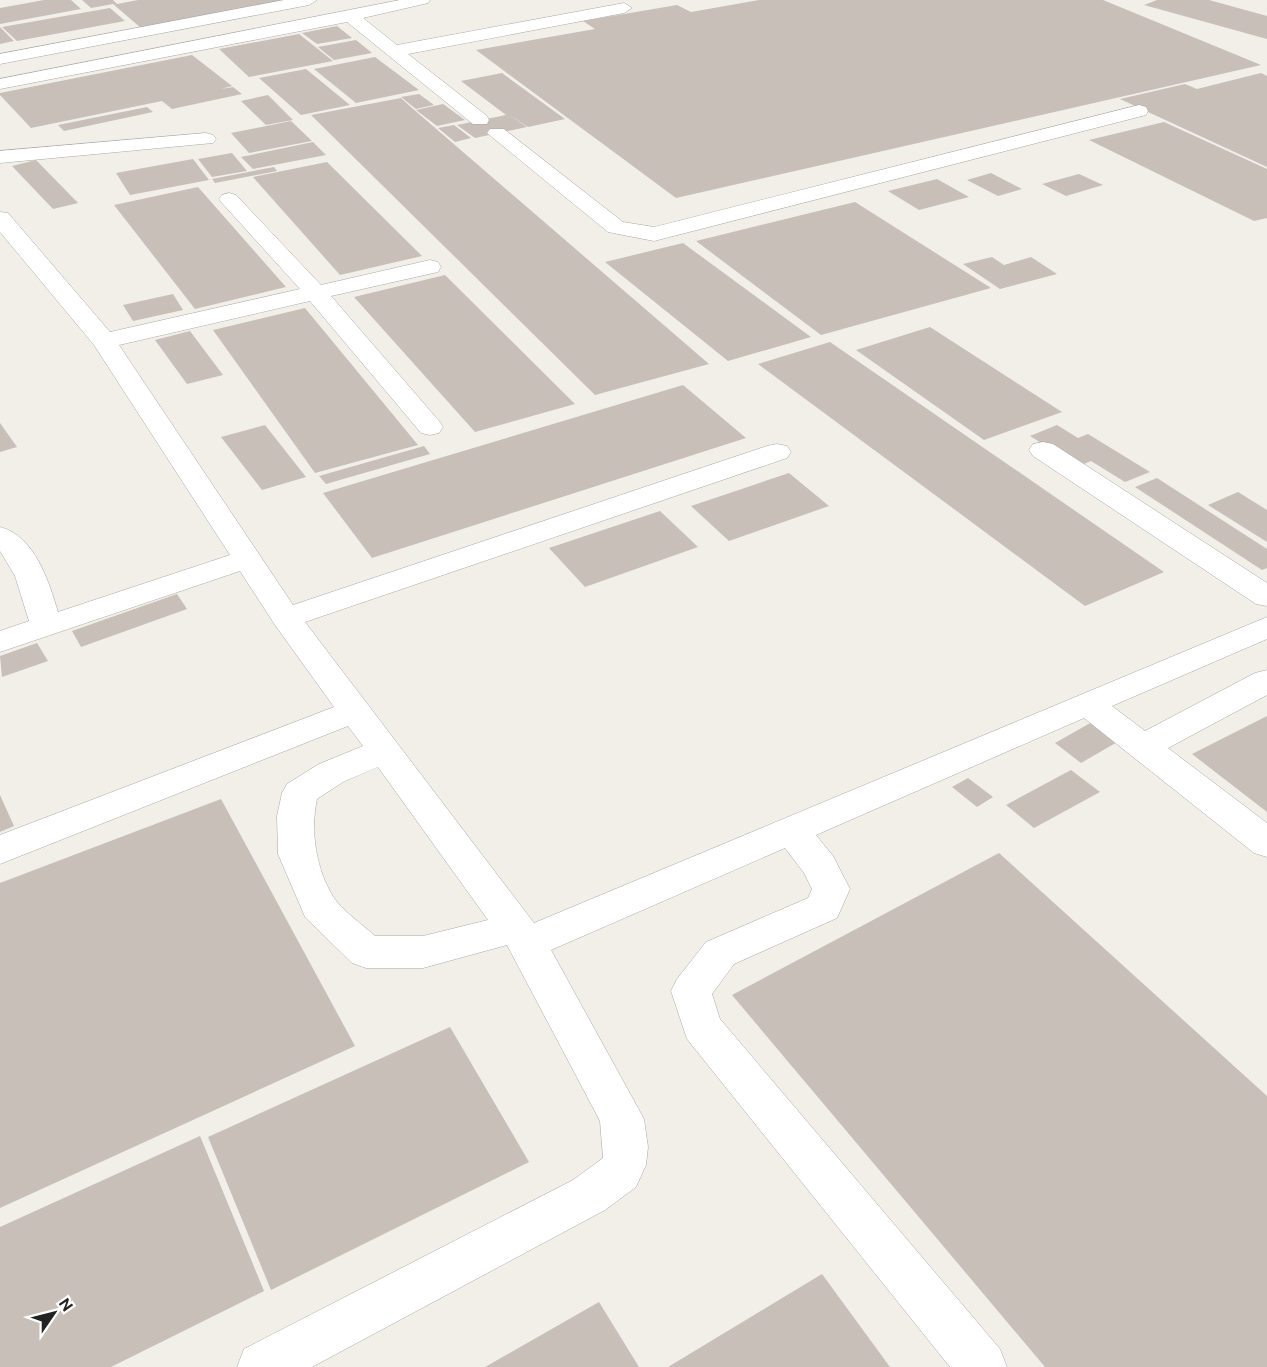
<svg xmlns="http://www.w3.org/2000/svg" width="1267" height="1367" font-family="Ubuntu,sans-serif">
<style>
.building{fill:#c7bfb8}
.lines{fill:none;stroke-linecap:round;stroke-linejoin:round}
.minor-casing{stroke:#a9a9a9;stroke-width:1}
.minor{fill:#fff;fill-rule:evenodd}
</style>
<rect width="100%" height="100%" fill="#f2efe9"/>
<!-- building -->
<path class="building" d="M44,0H71L81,9L0,24V8Z
M82,0H113L117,4L138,0H289L141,28L113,4L91,8Z
M759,0H1103L1261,65L676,198L476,50L595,29L583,21L677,5L691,12Z
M1157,0H1209L1267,16V39L1144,5Z
M110,8L125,21L17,41L2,27Z
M337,26L352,38L317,44L302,33Z
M0,27L14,41L0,44Z
M299,34L333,61L249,77L219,49Z
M356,40L372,53L334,60L318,47Z
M192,55L232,86L221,89L233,87L242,94L172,109L162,101L31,128L0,95V93Z
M375,57L419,90L356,103L314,69Z
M306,69L350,105L301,115L259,78Z
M502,73L565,119L528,127L508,114L527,127L475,138L457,125L506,115L461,81Z
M1261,73L1267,76V167L1120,99L1185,84L1197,89Z
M419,94L434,105L416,109L401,97Z
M268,95L293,120L266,125L241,101Z
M401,98L412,108L709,364L595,395L311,115Z
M443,104L465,120L437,126L416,110Z
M147,107L153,112L64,131L58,125Z
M291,121L312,141L249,153L231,133Z
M1164,122L1267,169V218L1254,221L1089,140Z
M454,125L471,138L455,142L438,128Z
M313,142L326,155L253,169L241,157Z
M232,153L247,171L212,177L198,159Z
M193,159L209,180L130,195L116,173Z
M36,160L78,203L53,209L12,166Z
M327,162L422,256L340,275L253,177Z
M274,167L277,171L215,183L212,179Z
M991,173L1022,189L998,196L967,180Z
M1079,174L1103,185L1066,196L1042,184Z
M937,179L969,197L919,210L888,191Z
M198,187L286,287L195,309L114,205Z
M855,202L991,288L821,335L696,241Z
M683,243L811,337L728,361L605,262Z
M992,257L1004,265L1031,257L1057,274L1000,289L963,264Z
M445,275L575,404L475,432L354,297Z
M173,294L183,310L133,321L123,305Z
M305,308L418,445L315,473L213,330Z
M930,327L1062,412L984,440L856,350Z
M190,331L223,375L187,384L155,340Z
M830,342L1164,572L1085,606L758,364Z
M683,385L746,438L372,558L323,493Z
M0,423L17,447L0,452Z
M265,425L306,477L262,490L221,437Z
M1057,425L1078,438L1088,434L1150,472L1125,482L1091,461L1079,466L1030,436Z
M424,446L430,454L326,484L319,476Z
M789,473L829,506L729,541L691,506Z
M1157,478L1267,549V568L1262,570L1135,487Z
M1238,492L1267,510V542L1208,505Z
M660,511L698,547L585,587L549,548Z
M177,594L187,609L81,647L72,631Z
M37,643L48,661L2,677L0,656Z
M1267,716V812L1192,754Z
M1092,722L1119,741L1081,763L1055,743Z
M1071,770L1100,792L1034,828L1006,805Z
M968,778L993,797L977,807L952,787Z
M0,795L14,826L0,832Z
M221,799L355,1046L0,1208V883Z
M999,853L1267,1096V1367H1045L732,995Z
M450,1027L529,1162L271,1290L208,1137Z
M200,1136L264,1291L111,1367H0V1227Z
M822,1274L890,1367H668Z
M599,1302L639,1367H485Z"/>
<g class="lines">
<!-- minor casing -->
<g class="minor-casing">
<path id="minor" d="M284,0H317L309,5L0,64V54Z
M400,0H430L428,3L363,18L397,45L624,3L632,8L624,13L408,54L487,116L489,120L487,124H473L347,22L0,89V79Z
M1139,105L1146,107L1148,111L1146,115L654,241L608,232L487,133L490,129H504L623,222L654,227Z
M206,133L213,135L216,139L213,143L0,163V151Z
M229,193L236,195L321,285L430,260L438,262L441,267L438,272L331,296L439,421L443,427L439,433L430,435L421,433L310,301L119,345L293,605L767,446L777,444L787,446L791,452L787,458L305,622L534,923L1267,617V639L1112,706L1145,731L1255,673L1267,670V695L1168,748L1267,823V857L1254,853L1084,718L816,835L833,856L850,889L837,918L734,964L712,994L720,1019L1000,1349L1007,1367H950L687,1039L671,991L677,979L706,942L808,898L812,889L804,873L785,848L551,950L644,1119L648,1147L646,1165L636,1187L605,1210L312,1367H237L244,1349L573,1180L603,1158L600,1121L507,945L423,968H366L352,963L305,917L278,854L277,816L282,793L287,784L319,764L363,746L348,726L0,864V835L334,707L275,625L240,571L0,652V631L29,621L15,576L0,551V527C35,536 49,582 58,612L230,555L94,345L0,232V212L8,213L110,332L300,289L222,203L219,199L222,195ZM378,767L488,920L423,936H375C363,925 344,912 334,898C316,870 310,831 317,799L343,782Z
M1043,442L1053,444L1267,583V606L1256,604L1033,456L1029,450L1033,444Z"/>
</g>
<!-- minor -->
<use href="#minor" class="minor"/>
</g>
<!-- north arrow -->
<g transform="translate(54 1313) rotate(55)" stroke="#ffffff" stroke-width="4.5" paint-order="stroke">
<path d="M0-4.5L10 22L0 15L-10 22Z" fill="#222222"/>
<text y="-9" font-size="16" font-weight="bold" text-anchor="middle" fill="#222222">N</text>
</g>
</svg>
